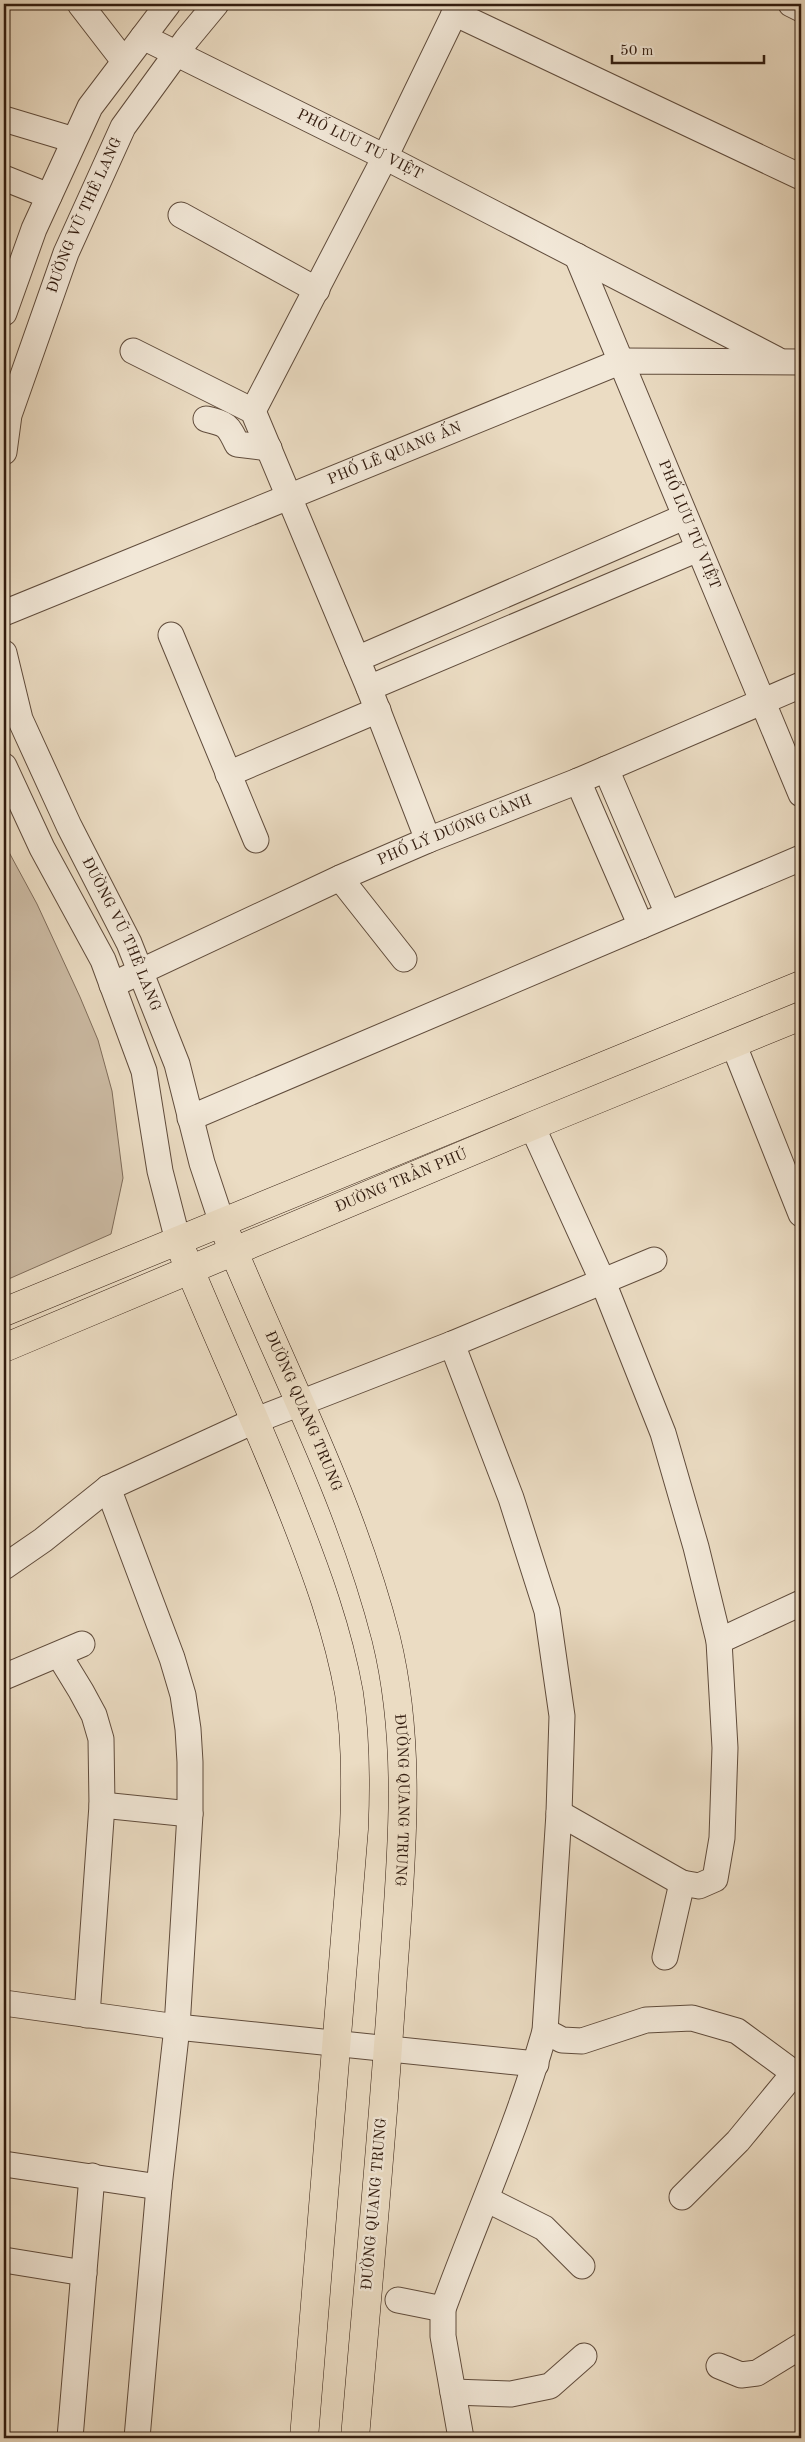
<svg xmlns="http://www.w3.org/2000/svg" width="805" height="2442" font-family="'Old Standard TT',serif">
<style>
.green{fill:#ccbba4;stroke:#7f6c5a}
.lines{fill:none;stroke-linecap:round;stroke-linejoin:round}
.minor-casing{stroke:#604c3c;stroke-width:27}
.major-casing{stroke:#321c0f;stroke-width:29}
.minor{stroke:#f2e8d8;stroke-width:25}
.major{stroke:#ebdcc3;stroke-width:28}
.labels{text-anchor:middle;dominant-baseline:central;stroke-width:4.5;stroke-linejoin:round;paint-order:stroke}
.street-label{font-size:15px;fill:#321c0f;stroke:#f2e8d8}
</style>
<rect width="100%" height="100%" fill="#ebdcc3"/>
<filter id="stains"><feTurbulence type="fractalNoise" baseFrequency=".004" numOctaves="4"/><feColorMatrix values="0 0 0 0 .2 0 0 0 0 .09 0 0 0 0 .02 0 0 0 .5 -.17"/></filter>
<radialGradient id="worn" r=".72"><stop offset=".6" stop-color="#630" stop-opacity="0"/><stop offset="1" stop-color="#630" stop-opacity=".3"/></radialGradient>
<!-- green -->
<path class="green" d="M4,843L37,904L80,997L98,1040L112,1091L123,1178L111,1234L4,1281Z"/>
<g class="lines">
<!-- minor casing -->
<g class="minor-casing">
<g id="minor">
<path d="M80,4L124,61"/>
<path d="M791,4L801,9"/>
<path d="M454,13L801,177"/>
<path id="s1" d="M143,37L385,157L776,359"/>
<path d="M4,119L74,140"/>
<path d="M4,178L49,196"/>
<path d="M181,215L317,290"/>
<path id="s2" d="M577,256L801,794"/>
<path d="M4,313L34,229L90,107L168,4"/>
<path d="M133,351L253,411L369,688L428,840"/>
<path d="M253,411L385,157L459,4"/>
<path d="M206,419C227,424 228,425 237,444L269,448"/>
<path id="s3" d="M4,452L9,415L66,253L123,127L187,39L216,4"/>
<path id="s4" d="M4,613L622,361L801,362"/>
<path d="M171,635L256,840"/>
<path id="s5" d="M4,653L20,719L69,826L129,943L177,1064L202,1163L222,1223"/>
<path d="M357,659L684,517"/>
<path d="M369,688L698,549"/>
<path d="M4,766L42,848L103,960L144,1071L160,1171L178,1241"/>
<path d="M606,769L668,914"/>
<path d="M228,774L378,710"/>
<path d="M578,781L641,926"/>
<path d="M340,878L404,959"/>
<path id="s6" d="M112,985L340,878L428,840L578,781L801,685"/>
<path d="M733,1043L801,1214"/>
<path d="M190,1118L801,858"/>
<path d="M532,1126L603,1282L663,1433L696,1547L719,1641L725,1748L722,1838L715,1879L699,1886L682,1883L559,1813"/>
<path d="M452,1344L511,1498L547,1611L562,1716L559,1813L545,2031C518,2126 477,2216 443,2309V2336L461,2438"/>
<path d="M108,1488L172,1658L183,1695L188,1729L190,1762V1814L177,2027L159,2187L137,2438"/>
<path d="M4,1567L43,1540L108,1488L254,1421L452,1344L654,1260"/>
<path d="M719,1641L801,1603"/>
<path d="M59,1655L81,1691L94,1715L101,1739L102,1805L87,2015"/>
<path d="M4,1677L82,1644"/>
<path d="M102,1805L190,1814"/>
<path d="M665,1957L682,1883"/>
<path d="M4,2003L177,2027L536,2064"/>
<path d="M545,2031L562,2040L582,2041L646,2020L692,2018L737,2031L801,2078"/>
<path d="M4,2164L159,2187"/>
<path d="M682,2197L738,2141L794,2073"/>
<path d="M486,2199L544,2228L582,2266"/>
<path d="M4,2260L84,2273"/>
<path d="M398,2300L443,2309"/>
<path d="M719,2366L741,2375L757,2373L801,2346"/>
<path d="M453,2392L511,2394L550,2386L584,2356"/>
<path d="M70,2438L92,2176"/>
</g>
</g>
<!-- major casing -->
<g class="major-casing">
<g id="major">
<path id="s7" d="M222,1223C277,1360 349,1493 386,1638C413,1748 401,1863 393,1975C383,2130 368,2284 355,2438"/>
<path d="M178,1241C215,1332 257,1421 293,1513C316,1571 338,1631 349,1693C356,1738 356,1784 354,1829L304,2438"/>
<path d="M4,1312L801,985"/>
<path id="s8" d="M4,1348L532,1126L801,1016"/>
</g>
</g>
<!-- minor -->
<use href="#minor" class="minor"/>
<!-- major -->
<use href="#major" class="major"/>
</g>
<g class="labels">
<!-- street labels -->
<g class="street-label">
<text stroke="none"><textPath href="#s1" startOffset="242">PHỐ LƯU TƯ VIỆT</textPath></text>
<text stroke="none"><textPath href="#s3" startOffset="251">ĐƯỜNG VŨ THÊ LANG</textPath></text>
<text stroke="none"><textPath href="#s4" startOffset="422">PHỐ LÊ QUANG ẤN</textPath></text>
<text stroke="none"><textPath href="#s2" startOffset="291">PHỐ LƯU TƯ VIỆT</textPath></text>
<text stroke="none"><textPath href="#s6" startOffset="376">PHỐ LÝ DƯƠNG CẢNH</textPath></text>
<text stroke="none"><textPath href="#s5" startOffset="306">ĐƯỜNG VŨ THÊ LANG</textPath></text>
<text stroke="none"><textPath href="#s8" startOffset="431">ĐƯỜNG TRẦN PHÚ</textPath></text>
<text stroke="none"><textPath href="#s7" startOffset="205">ĐƯỜNG QUANG TRUNG</textPath></text>
<text stroke="none"><textPath href="#s7" startOffset="610">ĐƯỜNG QUANG TRUNG</textPath></text>
<text transform="translate(375 2204) rotate(-85)">ĐƯỜNG QUANG TRUNG</text>
</g>
</g>
<!-- margin -->
<rect width="805" height="2442" fill="none" stroke="#ebdcc3" stroke-width="20"/>
<rect x="5" y="5" width="795" height="2432" fill="none" stroke="#321c0f" stroke-width="2.5"/>
<rect x="10" y="10" width="785" height="2422" fill="none" stroke="#321c0f"/>
<!-- scale -->
<path d="M612 55v8h152v-8" fill="none" stroke="#321c0f" stroke-width="2.5"/>
<text x="620" y="55" font-size="15" fill="#321c0f" stroke="#f2e8d8" stroke-width="4" paint-order="stroke">50 m</text>
<rect width="100%" height="100%" filter="url(#stains)"/>
<rect width="100%" height="100%" fill="url(#worn)"/>
</svg>
